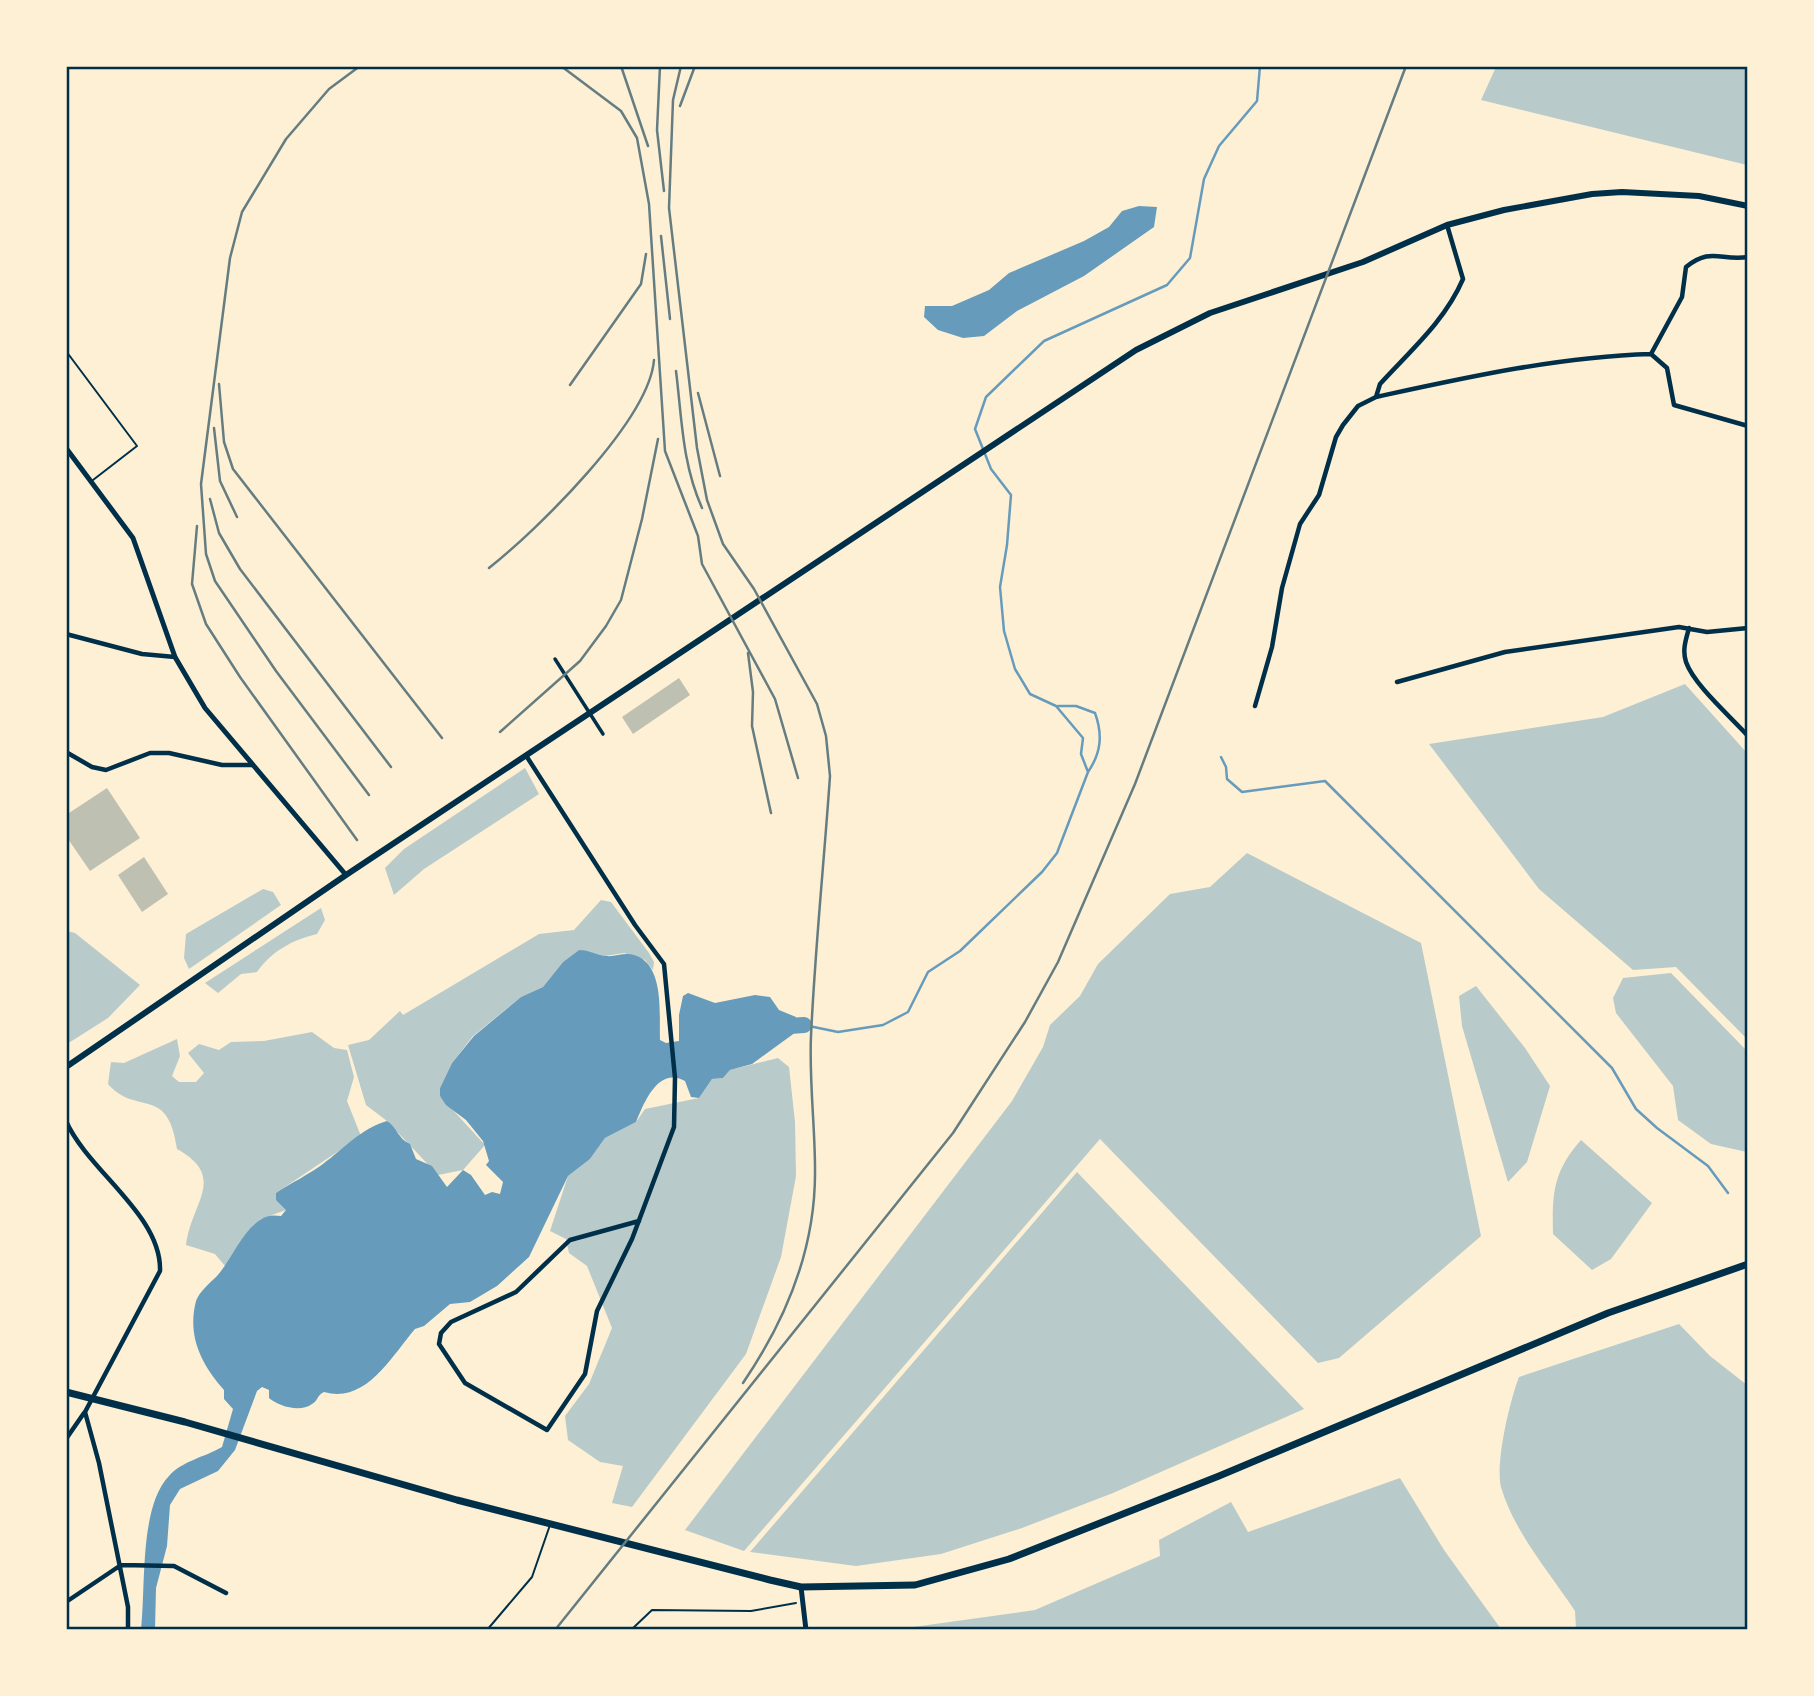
<svg xmlns="http://www.w3.org/2000/svg" width="1814" height="1696" font-family="Roboto,sans-serif">
<style>
.green{fill:#b9caca}
.water{fill:#669bbc}
.lines{fill:none;stroke-linecap:round;stroke-linejoin:round}
.stream{stroke:#669bbc;stroke-width:2.5}
.river{stroke:#669bbc;stroke-width:16}
.building{fill:#bec0b2}
.path{stroke:#003049;stroke-width:2}
.service{stroke:#003049;stroke-width:2}
.pedestrian{stroke:#003049;stroke-width:3.5}
.minor{stroke:#003049;stroke-width:4.5}
.tertiary{stroke:#003049;stroke-width:5}
.secondary{stroke:#003049;stroke-width:6}
.primary{stroke:#003049;stroke-width:7}
.rail{stroke:#657d81;stroke-width:2.5}
.neatline{fill:none;stroke:#003049;stroke-width:2.5}
</style>
<rect width="100%" height="100%" fill="#fdf0d5"/>
<!-- green -->
<path class="green" d="M1496,67H1747V165L1481,100Z
M1685,684L1747,753V1039L1676,967L1633,970L1539,889L1429,744L1603,717Z
M525,768L539,794L424,869L394,895L385,868L404,849Z
M1247,853L1421,943L1481,1236L1339,1358L1318,1363L1100,1139L744,1551L685,1530L1012,1101L1043,1047L1050,1025L1080,996L1098,964L1170,894L1210,887Z
M263,889L273,892L281,905L189,969L184,958L186,934Z
M601,900L611,902L649,953L654,962L653,970L645,960L624,953L605,956L579,950L563,962L543,987L521,997L473,1036L452,1063L440,1088V1096L485,1145L463,1170L438,1175L387,1121L366,1105L348,1045L369,1040L400,1011L403,1015L539,934L574,930Z
M321,908L325,920L317,934C292,940 272,951 257,972L241,974L218,993L205,983Z
M67,931L75,933L140,985L108,1018L67,1044Z
M1671,973L1747,1051V1152L1711,1144L1678,1120L1673,1086L1616,1013L1613,998L1623,978Z
M1476,986L1525,1048L1550,1086L1527,1162L1508,1182L1462,1026L1459,996Z
M312,1032L334,1048L347,1050L354,1077L347,1101L361,1136L276,1193L286,1210L261,1219L225,1266L215,1254L186,1245C191,1203 228,1177 177,1149C168,1084 137,1117 108,1084L111,1062L124,1063L177,1039L180,1056L172,1076L179,1082H196L204,1073L188,1053L199,1044L219,1050L231,1042L264,1041Z
M778,1058L789,1067L795,1122L796,1176L781,1257L746,1354L632,1507L612,1503L623,1466L600,1462L568,1440L565,1416L589,1384L612,1328L587,1266L569,1253L566,1239L550,1231L568,1176L590,1159L605,1138L636,1122L645,1109L699,1098L712,1079L723,1078L730,1070Z
M1581,1140L1652,1203L1611,1259L1592,1270L1553,1234C1552,1193 1553,1172 1581,1140Z
M1077,1172L1304,1409L1113,1493L1022,1528L941,1554L856,1566L750,1552Z
M1679,1324L1710,1356L1747,1385V1629H1576L1575,1611C1550,1573 1514,1532 1501,1487C1495,1463 1510,1400 1519,1377Z
M1400,1478L1444,1550L1501,1629H899L1035,1610L1160,1556L1159,1540L1231,1502L1248,1532Z"/>
<!-- water -->
<path class="water" d="M1139,206L1157,207L1154,227L1084,276L1017,311L984,336L963,338L938,330L924,317L925,306H952L989,290L1009,273L1084,241L1109,227L1122,211Z
M579,950C589,950 597,955 606,956C616,957 624,952 634,955C665,964 659,1014 660,1040L666,1043L679,1041V1015L683,996L688,993L715,1003L755,995L770,997L779,1010L796,1017V1032L752,1064L730,1070L723,1078L712,1079L699,1098L691,1097L685,1081C658,1066 644,1103 636,1122L605,1138L590,1159L568,1176L529,1257L497,1286L470,1302L450,1304L424,1326L415,1329C391,1357 366,1404 324,1392C317,1395 318,1401 312,1404C300,1413 278,1406 269,1398V1390L262,1387L257,1391L235,1450L218,1471L180,1489L170,1505L167,1546L156,1588L155,1629L141,1630C146,1587 139,1507 169,1476C182,1461 205,1457 222,1447L233,1409L224,1399V1390C201,1364 187,1336 196,1301C199,1292 210,1283 217,1276C232,1259 241,1233 260,1220C267,1215 273,1215 281,1216L286,1210L276,1200V1193C291,1183 308,1175 323,1164C343,1149 362,1128 387,1121C397,1127 398,1139 410,1144L416,1159L432,1166L447,1187L463,1170L471,1175L485,1195L492,1192L500,1194L503,1182L486,1165L489,1161L483,1141L466,1120L446,1105L440,1096V1088L452,1063L474,1036L521,997L543,987L563,962Z"/>
<g class="lines">
<!-- stream -->
<path class="stream" d="M1058,706H1076L1095,713C1103,735 1101,753 1088,772
M1221,757L1226,767L1227,779L1242,792L1325,781L1612,1068L1636,1109L1657,1128L1708,1166L1728,1193
M804,1025L838,1032L883,1025L908,1012L928,972L960,951L1042,872L1057,853L1088,772L1081,754L1083,738L1056,706L1030,694L1015,669L1004,631L1000,587L1007,545L1011,495L991,469L975,429L986,397L1044,341L1167,285L1190,258L1204,179L1219,146L1257,101L1260,66"/>
<!-- river -->
<path class="river" d="M774,1027L804,1025"/>
</g>
<!-- building -->
<path class="building" d="M679,678L690,695L633,734L622,717Z
M107,788L140,838L90,871L66,836V815Z
M144,857L168,894L142,912L118,875Z"/>
<g class="lines">
<!-- path -->
<path class="path" d="M631,1630L652,1610L751,1611L796,1603"/>
<!-- service -->
<path class="service" d="M66,351L137,446L93,480
M487,1630L532,1577L550,1525"/>
<!-- pedestrian -->
<path class="pedestrian" d="M555,659L603,734"/>
<!-- minor -->
<path class="minor" d="M1651,354L1682,297L1686,267C1711,247 1720,261 1748,257
M1376,397C1468,377 1557,357 1651,354L1667,368L1674,405L1748,426
M1689,628C1686,639 1682,650 1686,662C1694,685 1731,717 1748,736
M66,634L142,654L175,657
M1397,682L1505,652L1679,627L1707,632L1748,628
M1255,706L1272,647L1282,588L1300,524L1319,495L1336,437L1343,425L1358,406L1376,397L1380,384C1410,351 1445,321 1463,279L1447,225
M66,752L92,767L106,770L150,753H169L222,765H252
M527,757L635,925L664,964L675,1078L674,1127L632,1239L597,1311L585,1374L547,1430L465,1383L439,1344L441,1333L451,1322L516,1292L570,1240L639,1221
M66,1121C88,1171 162,1215 160,1271L85,1412L99,1463L128,1607V1630
M66,1439L84,1413
M66,1602L121,1565L174,1566L226,1593"/>
<!-- tertiary -->
<path class="tertiary" d="M66,448L133,538L175,657L205,708L346,875
M801,1587L806,1630"/>
<!-- secondary -->
<path class="secondary" d="M66,1067L346,875L1136,350L1210,313L1363,262L1447,225L1504,210L1592,194L1622,192L1699,196L1748,206"/>
<!-- primary -->
<path class="primary" d="M66,1392L185,1422L457,1500L770,1580L801,1587L915,1585L1009,1559L1219,1476L1608,1313L1748,1264"/>
<!-- rail -->
<path class="rail" d="M360,66L329,89L286,139L242,212L230,258L201,484L206,554L215,581L276,671L369,795
M561,66L621,111L637,138L649,204L665,451L698,536L702,564L775,699L798,778
M621,66L648,146
M660,66L657,130L664,191
M681,66L673,100L669,208L697,448L707,500L723,544L754,589L817,704L826,736L830,776C824,863 815,949 811,1036C809,1080 815,1125 815,1169C816,1247 786,1320 743,1383
M680,106L695,66
M661,236L670,319
M676,371C682,419 682,463 702,508
M219,384L224,442L233,469L442,738
M570,385L641,284L646,254
M698,393L720,476
M214,428L220,481L237,517
M210,499L219,533L240,569L391,767
M197,526L192,584L206,624L240,677L357,840
M489,568C537,530 649,421 654,360
M748,653L753,692L752,726L771,813
M500,732L580,661L606,626L621,600L642,519L658,439
M555,1630L953,1133L1025,1022L1058,962L1135,784L1406,66"/>
</g>
<!-- border -->
<rect width="1814" height="1696" fill="none" stroke="#fdf0d5" stroke-width="136"/>
<rect x="68" y="68" width="1678" height="1560" class="neatline"/>
</svg>
